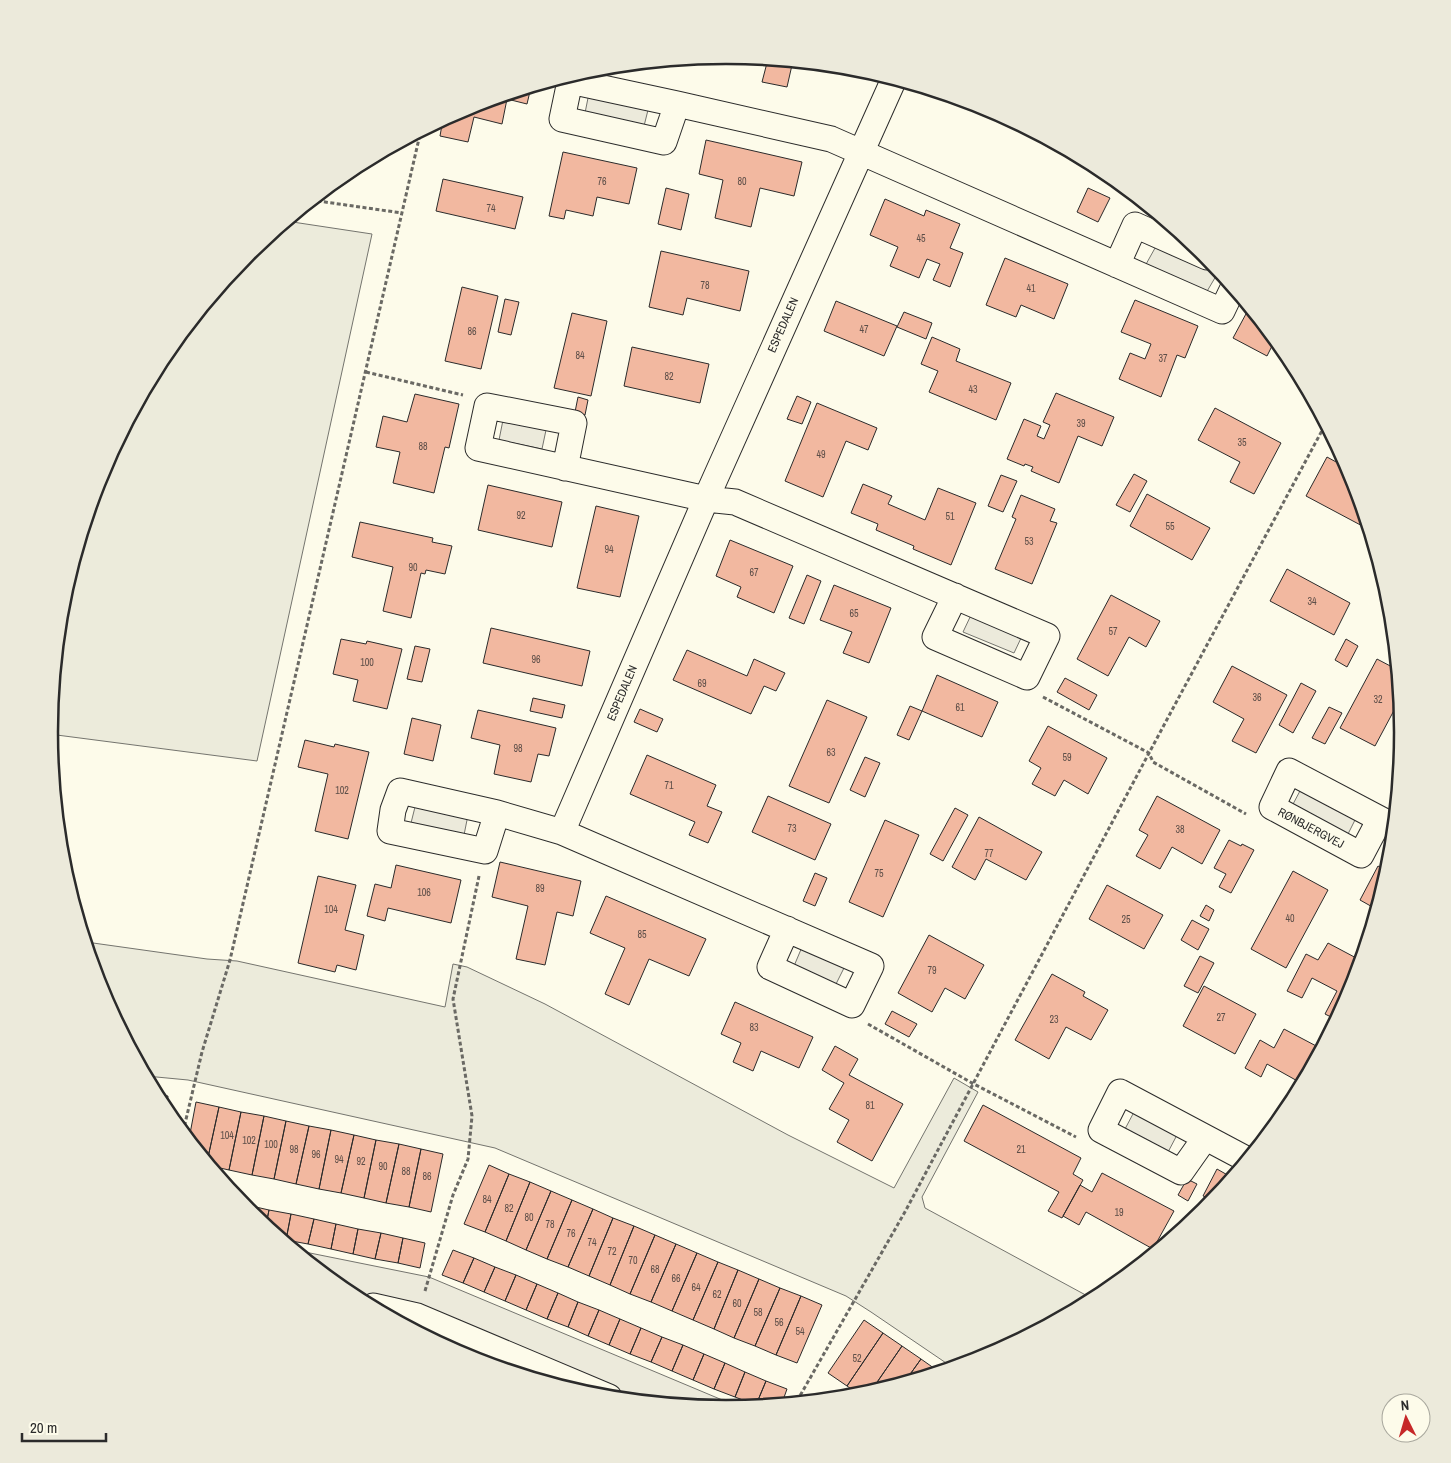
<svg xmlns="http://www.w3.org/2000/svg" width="1451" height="1463" font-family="'Archivo Narrow',sans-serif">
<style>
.green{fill:#ecebdb;stroke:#74746e}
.parking{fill:#eceadb;stroke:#74746e}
.building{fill:#f2b8a0;stroke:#2b2b2b}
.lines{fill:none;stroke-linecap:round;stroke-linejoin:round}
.street-casing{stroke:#2b2b2b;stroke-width:27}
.path{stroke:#6a6964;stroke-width:3;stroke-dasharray:4 2.5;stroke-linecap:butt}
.street{stroke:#fdfbea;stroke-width:25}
.labels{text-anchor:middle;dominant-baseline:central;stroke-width:4;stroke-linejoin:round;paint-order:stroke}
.number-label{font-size:10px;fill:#5d4e48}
.street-label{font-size:12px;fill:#2b2b2b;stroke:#fdfbea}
.rim{fill:none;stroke:#2b2b2b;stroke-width:2.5}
</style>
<rect width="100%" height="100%" fill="#fdfbea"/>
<!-- green -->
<path class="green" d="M286,221L372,234L257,761L49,734L62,599L100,472L163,355L247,253Z
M86,942L207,959L237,961L445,1007L453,964L467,967L545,1004L788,1135L894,1188L954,1078L978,1092L922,1197L925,1208L1093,1299L984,1357L952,1367L871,1312L846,1296L495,1148L188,1080L146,1076L100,990Z"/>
<!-- parking -->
<path class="parking" d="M589,93L649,106L644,126L585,113Z
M1164,232L1204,253L1219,271L1206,293L1145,266Z
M503,420L546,430L542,449L499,440Z
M972,613L1022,636L1014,653L963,632Z
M1301,789L1356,818L1347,836L1292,806Z
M416,803L468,815L464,835L411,823Z
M802,947L845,966L836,984L794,966Z
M1134,1112L1177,1135L1167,1154L1125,1129Z
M295,1250L429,1277L739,1407L725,1408L593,1395L466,1357L349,1294Z"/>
<!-- building -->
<path class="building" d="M768,59L784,61L783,63L792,65L787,87L762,82Z
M531,87L527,104L507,99L502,124L474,117L468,142L440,136L443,119L467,106Z
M958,98L985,106L1009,119Z
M706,140L802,162L794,196L760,188L751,227L715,218L723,180L699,174Z
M563,152L637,168L629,204L597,197L593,216L566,210L564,219L549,216Z
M443,179L523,197L515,229L436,211Z
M666,188L689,194L681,230L658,224Z
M1088,188L1110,198L1098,222L1077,212Z
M885,199L924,216L926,210L960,224L950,248L963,253L950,287L933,280L940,264L927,259L919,278L890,266L898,247L870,235Z
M661,251L749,271L740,311L687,298L683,315L649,307Z
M1005,258L1068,284L1054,319L1021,305L1016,317L986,305Z
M462,287L498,296L481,369L445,361Z
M505,299L519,302L511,335L498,332Z
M1135,300L1198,326L1185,358L1177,355L1161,397L1119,379L1130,353L1145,359L1151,344L1121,332Z
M836,301L897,326L884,356L824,331Z
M904,312L932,323L926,339L897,327Z
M1247,312L1257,317L1275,340L1267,356L1233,338Z
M572,313L607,321L591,396L554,388Z
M932,337L960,349L956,361L1011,383L996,420L929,392L938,371L921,364Z
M632,347L709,364L700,403L624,386Z
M1056,393L1114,417L1102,446L1078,436L1059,483L1031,471L1033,467L1025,464L1024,466L1007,459L1024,419L1041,426L1037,436L1044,439L1050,425L1043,422Z
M415,394L459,404L449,448L445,447L434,493L393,483L400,452L376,447L383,416L407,422Z
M797,396L811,402L802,424L787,419Z
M578,397L588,400L585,415L575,412Z
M817,403L877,428L868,450L846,441L823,497L785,481Z
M1215,408L1281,443L1254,494L1230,482L1240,462L1198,440Z
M1327,457L1349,469L1368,529L1306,496Z
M1134,474L1147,481L1130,512L1116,505Z
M1001,475L1017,481L1003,512L988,506Z
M863,484L892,496L888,504L925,520L938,488L976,503L951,565L913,549L914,546L876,530L878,524L851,513Z
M488,485L562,502L552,547L478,530Z
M1147,494L1210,528L1192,560L1130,526Z
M1021,495L1055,509L1050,521L1057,523L1032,584L995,569L1016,519L1012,517Z
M596,506L639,516L620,597L577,588Z
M360,522L433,538L432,542L452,546L445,574L426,570L425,574L421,573L411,618L383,611L393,567L352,557Z
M730,540L793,566L774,613L737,597L741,587L716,576Z
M1287,569L1350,603L1334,635L1270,601Z
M807,575L821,581L804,624L789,618Z
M834,585L891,608L869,663L843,653L852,632L820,620Z
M1111,595L1160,621L1146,647L1129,637L1108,676L1077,659Z
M491,628L590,651L582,686L483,663Z
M341,639L366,644L367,641L402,649L387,709L353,701L358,680L333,674Z
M1346,639L1358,646L1347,667L1335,660Z
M415,646L430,649L422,682L407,679Z
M687,650L747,676L754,659L785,673L776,691L764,686L751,714L673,680Z
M1377,659L1396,669L1399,701L1375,746L1340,728Z
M1232,666L1287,695L1256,753L1232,741L1244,719L1213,702Z
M937,675L998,702L982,737L922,711Z
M1065,678L1097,695L1089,710L1057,692Z
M1301,683L1316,691L1293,733L1279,725Z
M533,698L565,705L562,718L530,711Z
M827,700L867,717L829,803L789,786Z
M910,706L922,711L909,740L897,735Z
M1329,707L1342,713L1325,744L1312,738Z
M640,709L663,719L657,732L634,722Z
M478,710L556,728L549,756L538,754L531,782L494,774L500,745L471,738Z
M412,718L441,725L433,761L404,754Z
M1048,726L1107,758L1088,794L1064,780L1055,796L1032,784L1041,768L1029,761Z
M305,740L334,747L335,744L369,752L348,839L315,831L328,774L298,767Z
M647,755L716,785L707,806L722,812L708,843L689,835L695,822L630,794Z
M865,757L880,763L865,797L850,790Z
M768,796L831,824L815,860L752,832Z
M1157,796L1220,830L1202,864L1172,847L1160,869L1136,856L1148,835L1139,830Z
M955,808L968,815L943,861L930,854Z
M979,817L1042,852L1026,880L986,859L975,880L952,867Z
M885,820L919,835L883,917L849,902Z
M1229,840L1241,846L1242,844L1254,850L1231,893L1219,887L1226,874L1214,868Z
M500,862L581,881L573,916L557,912L545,965L516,959L528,906L492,897Z
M396,865L461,880L451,923L388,908L385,921L367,916L375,884L391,888Z
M1378,866L1387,871L1376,909L1360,900Z
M1293,871L1328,890L1286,968L1251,949Z
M815,873L827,878L815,906L803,901Z
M318,876L356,885L345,930L364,935L356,970L337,965L335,972L298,963Z
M1107,885L1163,915L1144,949L1089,919Z
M606,896L706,939L689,976L649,959L629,1005L605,994L625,948L590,933Z
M1206,905L1214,910L1209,921L1200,916Z
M1192,920L1209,929L1198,950L1181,940Z
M929,935L984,965L965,999L945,988L932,1012L898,993Z
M1328,943L1360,960L1351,991L1335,1019L1325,1014L1337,991L1312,978L1302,998L1287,991L1306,954L1318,960Z
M1200,956L1214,963L1198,993L1184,986Z
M1052,974L1085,992L1083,996L1108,1010L1091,1040L1066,1027L1049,1059L1015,1040Z
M1204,986L1256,1014L1235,1054L1183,1026Z
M735,1002L813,1037L799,1068L761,1051L753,1071L733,1062L741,1043L721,1034Z
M892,1011L917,1024L909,1037L885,1024Z
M1284,1029L1320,1048L1301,1083L1267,1064L1261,1077L1245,1068L1260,1040L1274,1048Z
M835,1046L858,1059L849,1075L903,1104L872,1161L837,1142L849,1120L829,1109L844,1083L822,1070Z
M156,1095L168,1096L166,1112L163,1107Z
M196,1102L219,1107L207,1162L189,1139Z
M983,1105L1081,1158L1073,1174L1083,1180L1062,1218L1048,1211L1059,1192L964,1141Z
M219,1107L241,1112L229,1170L211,1166L207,1162Z
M241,1112L264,1116L252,1175L229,1170Z
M264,1116L286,1121L274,1179L252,1175Z
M286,1121L309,1126L296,1184L274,1179Z
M309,1126L331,1130L319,1189L296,1184Z
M331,1130L354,1135L341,1193L319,1189Z
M354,1135L376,1140L364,1198L341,1193Z
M376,1140L399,1144L386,1203L364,1198Z
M399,1144L421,1149L409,1207L386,1203Z
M421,1149L443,1154L431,1212L409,1207Z
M489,1165L509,1174L485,1232L464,1224Z
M1217,1169L1231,1177L1204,1210L1194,1219L1206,1197L1203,1196Z
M1102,1173L1174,1211L1153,1249L1086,1212L1079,1225L1063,1216L1080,1185L1092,1192Z
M509,1174L530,1182L506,1241L485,1232Z
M1187,1179L1197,1184L1188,1201L1178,1195Z
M530,1182L551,1191L526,1250L506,1241Z
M551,1191L572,1200L547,1259L526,1250Z
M572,1200L593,1209L568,1267L547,1259Z
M247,1205L269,1210L266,1225L247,1210Z
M593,1209L613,1218L589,1276L568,1267Z
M269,1210L291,1214L286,1240L282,1239L266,1225Z
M291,1214L314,1219L308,1244L286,1240Z
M613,1218L634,1226L610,1285L589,1276Z
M314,1219L336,1224L331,1249L308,1244Z
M336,1224L358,1229L353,1254L331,1249Z
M634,1226L655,1235L630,1294L610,1285Z
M358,1229L381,1233L375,1259L353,1254Z
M381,1233L403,1238L398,1263L375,1259Z
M655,1235L676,1244L651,1302L630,1294Z
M403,1238L425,1243L420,1268L398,1263Z
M676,1244L697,1253L672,1311L651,1302Z
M453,1250L474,1258L463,1283L442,1275Z
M697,1253L718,1262L693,1320L672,1311Z
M474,1258L495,1267L484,1292L463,1283Z
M718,1262L738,1270L714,1329L693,1320Z
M495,1267L516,1275L505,1301L484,1292Z
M738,1270L759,1279L734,1338L714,1329Z
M516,1275L537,1284L526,1310L505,1301Z
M759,1279L780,1288L755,1346L734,1338Z
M537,1284L558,1293L547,1319L526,1310Z
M780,1288L801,1296L776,1355L755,1346Z
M558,1293L578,1302L568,1327L547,1319Z
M801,1296L822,1305L797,1363L776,1355Z
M578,1302L599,1310L588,1336L568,1327Z
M599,1310L620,1319L609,1345L588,1336Z
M620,1319L641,1328L630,1354L609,1345Z
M864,1320L883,1333L847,1386L828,1373Z
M641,1328L662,1337L651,1362L630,1354Z
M883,1333L902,1346L871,1391L860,1395L847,1386Z
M662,1337L683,1345L672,1371L651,1362Z
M683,1345L704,1354L693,1380L672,1371Z
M902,1346L921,1359L906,1380L871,1391Z
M704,1354L725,1363L714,1389L693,1380Z
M921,1359L938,1371L906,1380Z
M725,1363L745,1372L735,1397L714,1389Z
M745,1372L766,1381L756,1405L735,1397Z
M766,1381L787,1389L782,1403L756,1405Z"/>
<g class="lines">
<!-- street casing -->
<g class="street-casing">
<path id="street" d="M677,104L664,142L562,119L570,81L677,104L831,139L1222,311L1233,288
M1117,265L1135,225L1207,257
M565,468L574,423L487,406L478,448L706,499L735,502L1047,636L1027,677L935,637L955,596
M497,813L485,851L390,831L393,810L400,791L497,813L562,832L871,966L852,1005L770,967L787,929
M1380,819L1361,855L1272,807L1289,771L1380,819L1393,826
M562,832L706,499L894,79
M1205,1138L1181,1172L1101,1130L1120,1092L1246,1159
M373,1306L417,1316L609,1397"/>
</g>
<!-- path -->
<path class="path" d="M311,200L402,213
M366,372L463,395
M1043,697L1149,753L1153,762L1246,814
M868,1024L972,1083L1076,1137
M183,1132L202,1052L230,960L421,130
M425,1291L453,1195L468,1159L472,1116L453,999L479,876
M797,1401L906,1210L1149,753L1325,425"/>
<!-- street -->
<use href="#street" class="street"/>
</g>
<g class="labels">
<!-- number labels -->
<g class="number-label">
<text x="602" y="181">76</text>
<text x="742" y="181">80</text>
<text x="491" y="208">74</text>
<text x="921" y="238">45</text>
<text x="705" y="285">78</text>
<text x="1031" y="288">41</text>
<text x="864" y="329">47</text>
<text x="472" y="331">86</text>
<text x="580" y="355">84</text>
<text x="1163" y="358">37</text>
<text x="669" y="376">82</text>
<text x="973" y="389">43</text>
<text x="1081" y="423">39</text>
<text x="1242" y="442">35</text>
<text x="423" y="446">88</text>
<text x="821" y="454">49</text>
<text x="521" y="515">92</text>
<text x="950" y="516">51</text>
<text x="1170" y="526">55</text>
<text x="1029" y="541">53</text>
<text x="609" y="549">94</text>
<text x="413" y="567">90</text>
<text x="754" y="572">67</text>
<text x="1312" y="601">34</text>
<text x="854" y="613">65</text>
<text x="1113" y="631">57</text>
<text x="536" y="659">96</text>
<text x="367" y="662">100</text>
<text x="702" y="683">69</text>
<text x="1257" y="697">36</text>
<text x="1378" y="699">32</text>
<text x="960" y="707">61</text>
<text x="518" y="748">98</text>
<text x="831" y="752">63</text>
<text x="1067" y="757">59</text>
<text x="669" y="785">71</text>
<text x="342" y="790">102</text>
<text x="792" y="828">73</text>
<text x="1180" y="829">38</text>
<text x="989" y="853">77</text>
<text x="879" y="873">75</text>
<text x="540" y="888">89</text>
<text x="424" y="892">106</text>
<text x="331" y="909">104</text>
<text x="1290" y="918">40</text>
<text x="1126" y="919">25</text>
<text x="642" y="934">85</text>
<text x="932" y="970">79</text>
<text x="1221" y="1017">27</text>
<text x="1054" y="1019">23</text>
<text x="754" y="1027">83</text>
<text x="870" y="1105">81</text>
<text x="227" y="1135">104</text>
<text x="249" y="1140">102</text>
<text x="271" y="1144">100</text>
<text x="294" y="1149">98</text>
<text x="1021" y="1149">21</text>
<text x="316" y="1154">96</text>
<text x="339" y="1159">94</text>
<text x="361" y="1161">92</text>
<text x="383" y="1166">90</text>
<text x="406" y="1171">88</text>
<text x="427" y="1176">86</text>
<text x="487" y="1199">84</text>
<text x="509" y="1208">82</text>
<text x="1119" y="1212">19</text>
<text x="529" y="1217">80</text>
<text x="550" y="1224">78</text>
<text x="571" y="1233">76</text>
<text x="592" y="1242">74</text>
<text x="612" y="1251">72</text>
<text x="633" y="1260">70</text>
<text x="655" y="1269">68</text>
<text x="676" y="1278">66</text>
<text x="696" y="1287">64</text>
<text x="717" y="1294">62</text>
<text x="737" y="1303">60</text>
<text x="758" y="1312">58</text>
<text x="779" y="1322">56</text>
<text x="800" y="1331">54</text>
<text x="857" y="1358">52</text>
</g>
<!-- street labels -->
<g class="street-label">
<text transform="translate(783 325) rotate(-66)">ESPEDALEN</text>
<text transform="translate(622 693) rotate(-67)">ESPEDALEN</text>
<text transform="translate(1311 828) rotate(28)">RØNBJERGVEJ</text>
</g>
</g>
<!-- crop -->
<path d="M0 0H1451V1463H0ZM58 732a668 668 0 1 1 1336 0a668 668 0 1 1-1336 0Z" fill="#eceadb" fill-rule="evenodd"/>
<path class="rim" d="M58 732a668 668 0 1 1 1336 0a668 668 0 1 1-1336 0Z"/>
<!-- north arrow -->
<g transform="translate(1406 1418) rotate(355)"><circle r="24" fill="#fdfbea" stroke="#a9a89e"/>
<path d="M0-4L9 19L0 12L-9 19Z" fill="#c62828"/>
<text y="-8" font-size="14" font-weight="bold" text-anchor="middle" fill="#2b2b2b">N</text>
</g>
<!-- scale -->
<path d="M22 1433v8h84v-8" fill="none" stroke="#2b2b2b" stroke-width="2.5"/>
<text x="30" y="1433" font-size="15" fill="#2b2b2b" stroke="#fdfbea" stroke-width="4" paint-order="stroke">20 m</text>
</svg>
